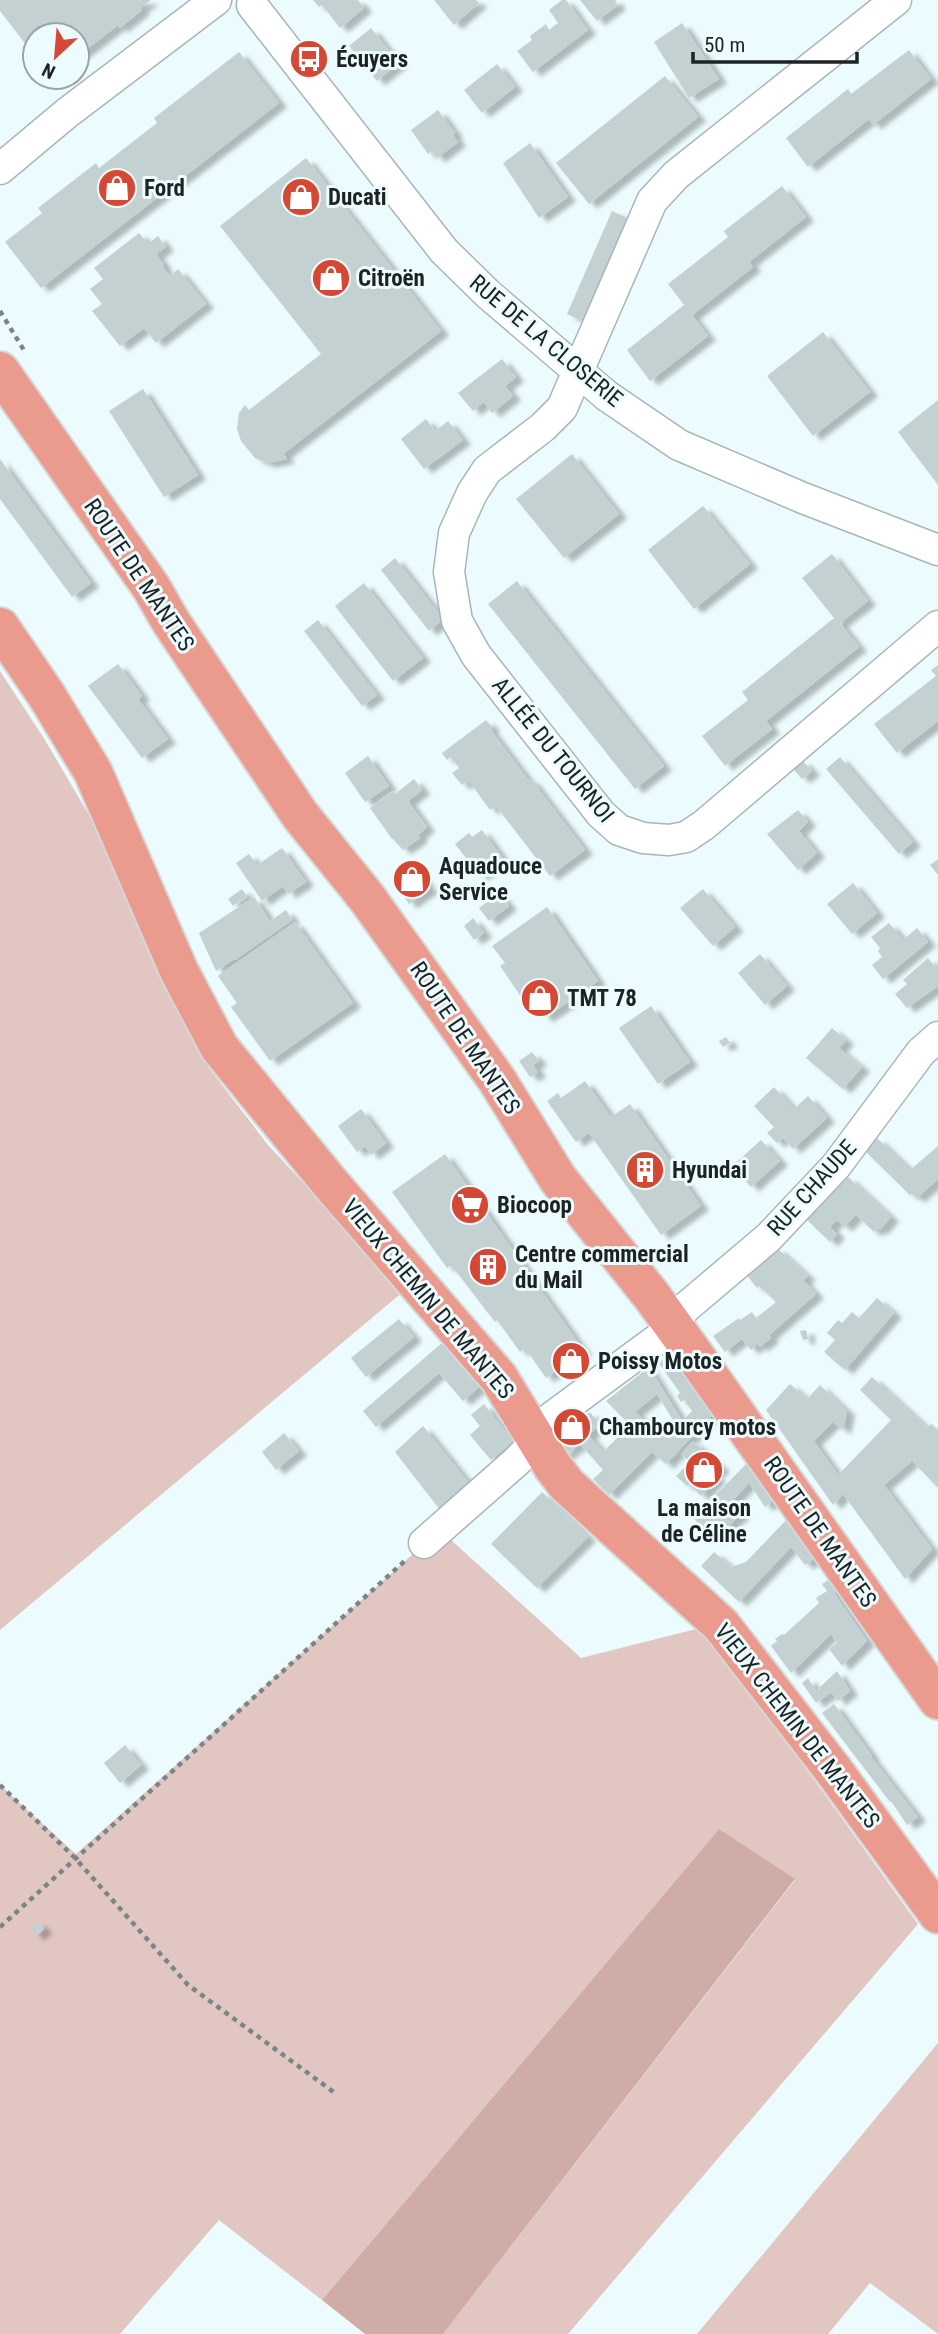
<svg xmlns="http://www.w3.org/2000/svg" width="938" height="2334" font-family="'Roboto Condensed',sans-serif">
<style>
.green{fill:#e1c6c1}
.forest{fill:#cfaca5}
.building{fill:#c3d1d3;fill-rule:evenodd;filter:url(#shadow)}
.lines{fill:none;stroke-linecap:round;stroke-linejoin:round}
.minor-casing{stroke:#a8b6b8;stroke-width:33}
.major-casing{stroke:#d6d7d7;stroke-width:42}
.path{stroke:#7b8586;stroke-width:4.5;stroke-dasharray:5 5;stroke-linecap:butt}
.minor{stroke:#fff;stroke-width:30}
.major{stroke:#eb9a8e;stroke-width:38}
.labels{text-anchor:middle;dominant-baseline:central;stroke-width:6;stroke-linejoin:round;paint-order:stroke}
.poi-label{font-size:23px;font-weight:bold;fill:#1d2223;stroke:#ecfbfd;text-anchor:start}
.street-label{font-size:23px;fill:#1d2223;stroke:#ecfbfd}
</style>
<defs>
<filter id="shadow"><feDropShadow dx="8" dy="4.5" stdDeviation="2" flood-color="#0004"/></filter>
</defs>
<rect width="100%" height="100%" fill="#ecfbfd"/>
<!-- green -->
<path class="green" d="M0,671L45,740L110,851L151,947L209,1068L268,1145L404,1291L0,1630Z
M440,1530L581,1658L704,1627L918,1924L568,2334H443L795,1880L719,1829L322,2300L219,2220L120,2334H0V1785L76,1854Z
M938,2043V2334L870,2283L828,2334H697Z"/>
<!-- forest -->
<path class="forest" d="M719,1829L795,1879L443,2334H365L322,2300Z"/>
<!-- building -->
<path class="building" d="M0,0H151L140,8L142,10L120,28L118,25L77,57V35H54L49,29L41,35H35V39L27,46L0,11Z
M313,0H358L364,8L340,28L322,5L319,7Z
M434,0H476L479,3L454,25Z
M562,0H566L588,30L533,72L517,51L532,40L530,36L546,24L549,30L558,23L549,10Z
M580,0H617L615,2L618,5L597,21Z
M682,23L719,79L689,98L654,42Z
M371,28L399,63L377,81L349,46Z
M909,50L931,79L873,125L869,119L808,167L786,138L848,89L851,94Z
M239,52L279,103L41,288L5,242L42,213L38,208L96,163L99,168L157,123L154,118Z
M497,64L515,87L482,113L464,90Z
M665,76L698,117L589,204L556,163Z
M438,110L455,133L453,135L458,142L437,158L432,151L428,154L411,130Z
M530,143L568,197L539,218L503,163Z
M306,158L441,331L283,454L287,459L268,463L255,458L241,441L237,429L239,413L245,405L249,410L321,354L220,226Z
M782,186L806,217L749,262L753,267L692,315L708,336L650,381L627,350L684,305L668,284L728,237L724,231Z
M612,211L629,219L585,322L567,314Z
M139,233L148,244L158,236L166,247L156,254L164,265L162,266L170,276L178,269L206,304L156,343L144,328L120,346L92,311L102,304L90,289L103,279L94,268Z
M823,332L870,392L813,436L767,376Z
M502,359L516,377L505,386L513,396L492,413L484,402L473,411L458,393Z
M143,389L198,475L164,497L109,411Z
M938,400V485L898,432Z
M426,419L435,431L448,421L463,440L424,469L401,439Z
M572,454L619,514L564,558L516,499Z
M0,459L91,583L72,597L0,499Z
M703,506L750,564L694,609L648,550Z
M832,554L868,601L840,623L859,647L766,721L772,729L725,766L702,736L748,700L742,692L834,618L802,578Z
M395,558L443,619L429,631L381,570Z
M517,581L664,766L635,789L488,604Z
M364,583L423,658L393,681L335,606Z
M318,620L377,695L362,706L304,631Z
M118,664L142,696L138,699L168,739L142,758L88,686Z
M938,665V721L897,753L874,724L936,676L931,670Z
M486,720L492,727L490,729L529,781L531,779L585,850L550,876L496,806L490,810L469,781L462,785L452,773L459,768L451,757L447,760L442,753Z
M368,756L389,786L365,802L345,773Z
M840,757L913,842L899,854L826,769Z
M802,760L812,771L802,779L793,769Z
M414,779L422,790L408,801L427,827L418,835L420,838L403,850L393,839H392L370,808L393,791L395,794Z
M798,810L808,822L799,831L817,853L798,870L767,834Z
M482,830L503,859L480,876L455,844L469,833L472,837Z
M282,848L306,882L288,894L283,886L262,901L236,863L249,854L257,865Z
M938,859V875L930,865Z
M415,866L430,889L409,904L394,882Z
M853,883L877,913L852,934L827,904Z
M242,889L247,896L233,906L228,899Z
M703,889L735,927L713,946L680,908Z
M499,893L509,906L489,921L479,908Z
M254,897L270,921L286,910L292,920L235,960L234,959L216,971L199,933Z
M547,907L598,981L545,1018L532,1000L526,1004L500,966L505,963L492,946Z
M473,918L484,933L474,940L464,926Z
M295,922L353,1003L270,1061L231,1007L237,1003L218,976Z
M889,923L903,940L917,928L928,942L883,979L872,965L882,957L878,951L880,948L871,937Z
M760,954L787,986L765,1005L738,973Z
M928,958L935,967L938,965V986L907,1008L895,994L907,984L903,980Z
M651,1006L690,1062L658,1084L619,1028Z
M832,1028L846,1040L839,1048L862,1067L843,1089L806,1058Z
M726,1037L730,1043L723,1047L719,1041Z
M532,1052L539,1061L533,1065L538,1073L530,1077L519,1061Z
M585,1081L611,1117L630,1104L701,1206L661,1235L589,1133L576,1142L547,1101L558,1093L561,1098Z
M774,1087L794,1109L808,1096L827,1118L793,1149L783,1138L777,1143L767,1133L774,1127L754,1106Z
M361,1109L386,1143L371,1155L365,1146L357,1152L338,1126Z
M877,1138L910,1170L938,1146V1179L917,1198L912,1194L910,1195L865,1151Z
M761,1140L780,1161L751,1187L732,1166Z
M445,1154L584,1351L546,1378L525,1348L520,1352L497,1320L495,1322L451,1265L447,1268L392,1192Z
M848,1177L891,1217L880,1230L878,1228L874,1232L856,1215L844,1227L837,1220L830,1227L837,1234L830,1242L807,1220Z
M777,1248L808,1276L803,1280L816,1294L769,1335L771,1338L760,1347L757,1344L751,1350L742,1339L725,1352L713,1336L739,1318L740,1320L752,1312L756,1318L776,1302L759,1286L757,1288L746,1274Z
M877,1298L894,1313L845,1370L824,1352L835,1340L827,1333L838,1320L842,1323L852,1312L859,1318Z
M399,1319L414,1337L366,1377L351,1358Z
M806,1330L808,1339L803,1340L800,1331Z
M450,1336L486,1381L463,1401L439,1373L376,1427L363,1411Z
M668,1357L678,1359L715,1412L666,1464L652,1452L609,1495L593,1479L603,1470L580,1444L564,1456L560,1450L565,1445L558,1437L590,1412L600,1425L588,1435L603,1452L630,1425L606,1401L649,1367L682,1421L692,1411L684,1400L681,1402L677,1396L680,1393L658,1362ZM657,1394L677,1427L665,1440L635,1412Z
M872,1377L926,1427L932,1424L938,1430V1488L912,1461L884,1485L932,1549L905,1579L843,1494L833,1505L766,1410L790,1384L807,1399L820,1385L847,1411L843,1430L833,1422L814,1441L838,1475L891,1420L860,1390Z
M484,1404L504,1430H509L514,1437L513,1442L491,1460L470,1435L480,1426L471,1415Z
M423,1426L477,1493L447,1519L395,1452Z
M284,1433L299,1451L276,1470L262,1452Z
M693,1441L722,1467L714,1475L718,1478L701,1496L689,1484L687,1486L676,1476L690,1462L681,1454Z
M749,1461L775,1498L765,1507L749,1483L731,1502L742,1513L715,1540L693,1518Z
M542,1492L588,1537L537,1588L491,1544Z
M789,1517L817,1557L805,1565L791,1547L739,1602L701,1566L714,1552L731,1567L746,1562Z
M832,1578L839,1588L833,1592L867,1641L842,1666L829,1649L837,1643L831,1634L791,1673L771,1646L777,1641L775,1639L782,1634L784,1635L819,1603L816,1598L827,1591L822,1584Z
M837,1671L850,1691L838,1701L831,1692L816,1703L802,1683L808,1678L816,1691Z
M834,1704L872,1756L871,1757L918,1817L907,1825L891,1801L890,1802L822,1713Z
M125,1745L141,1765L120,1783L104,1763Z
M38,1922L44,1929L36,1936L30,1929Z"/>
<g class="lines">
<!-- minor casing -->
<g class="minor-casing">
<path id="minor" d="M896,0L676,175L652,201L562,408L543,427L487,470L472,493L454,533L449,572L457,621L476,655L601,814L619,830L643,838L669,840L686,837L704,825L938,626
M252,5L444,251L488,294L607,396L679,445L803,498L938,550
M0,169L67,113L216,0
M424,1543L517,1461L538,1439L552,1417L674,1327L684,1309L769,1237L836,1166L921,1052L938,1037"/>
</g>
<!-- major casing -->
<g class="major-casing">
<path id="major" d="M0,371L151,587L171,622L300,815L367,898L497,1080L558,1179L651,1295L688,1346L938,1700
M0,627L47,696L93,772L179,971L219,1047L331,1184L499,1378L553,1467L567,1485L721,1625L834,1771L938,1914"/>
</g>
<!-- path -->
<path class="path" d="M0,311L25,352
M0,1785L75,1858L188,1985L335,2093
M0,1927L407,1559"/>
<!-- minor -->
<use href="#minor" class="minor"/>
<!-- major -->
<use href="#major" class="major"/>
</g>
<!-- icons -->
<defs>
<g id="bus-disc" transform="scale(2.0125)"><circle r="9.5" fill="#d44834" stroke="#ecfbfd"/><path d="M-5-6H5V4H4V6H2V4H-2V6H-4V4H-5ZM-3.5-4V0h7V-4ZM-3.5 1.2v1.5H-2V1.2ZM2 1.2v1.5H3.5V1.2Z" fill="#fff"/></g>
<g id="shop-disc" transform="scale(2.0125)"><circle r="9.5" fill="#d44834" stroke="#ecfbfd"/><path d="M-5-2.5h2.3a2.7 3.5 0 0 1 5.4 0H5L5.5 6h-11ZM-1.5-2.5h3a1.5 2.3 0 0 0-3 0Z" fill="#fff"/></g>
<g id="building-disc" transform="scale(2.0125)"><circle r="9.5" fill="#d44834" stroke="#ecfbfd"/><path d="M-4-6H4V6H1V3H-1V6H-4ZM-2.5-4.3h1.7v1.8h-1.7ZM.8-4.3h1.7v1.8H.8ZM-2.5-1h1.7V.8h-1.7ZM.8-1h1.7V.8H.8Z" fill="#fff"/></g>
<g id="supermarket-disc" transform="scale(2.0125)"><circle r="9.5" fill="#d44834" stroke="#ecfbfd"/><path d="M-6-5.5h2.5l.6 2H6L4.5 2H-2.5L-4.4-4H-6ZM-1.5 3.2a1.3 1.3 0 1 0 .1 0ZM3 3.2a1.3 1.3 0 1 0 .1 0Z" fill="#fff"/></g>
</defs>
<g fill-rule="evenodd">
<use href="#bus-disc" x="309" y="59"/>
<use href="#shop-disc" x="117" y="188"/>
<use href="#shop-disc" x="301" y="197"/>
<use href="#shop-disc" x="331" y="278"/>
<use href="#shop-disc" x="412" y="879"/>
<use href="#shop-disc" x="540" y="998"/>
<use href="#building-disc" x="645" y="1170"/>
<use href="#supermarket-disc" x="470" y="1205"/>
<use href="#building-disc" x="488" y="1267"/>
<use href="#shop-disc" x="571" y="1361"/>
<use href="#shop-disc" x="572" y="1427"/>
<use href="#shop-disc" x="704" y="1470"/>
</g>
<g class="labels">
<!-- poi labels -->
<g class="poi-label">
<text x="336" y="59">Écuyers</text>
<text x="144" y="188">Ford</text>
<text x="328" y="197">Ducati</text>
<text x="358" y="278">Citroën</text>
<text x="439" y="866">Aquadouce<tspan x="439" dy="26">Service</tspan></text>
<text x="567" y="998">TMT 78</text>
<text x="672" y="1170">Hyundai</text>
<text x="497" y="1205">Biocoop</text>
<text x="515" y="1254">Centre commercial<tspan x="515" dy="26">du Mail</tspan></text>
<text x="598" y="1361">Poissy Motos</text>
<text x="599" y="1427">Chambourcy motos</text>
<text x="704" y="1508" text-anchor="middle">La maison<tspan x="704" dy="26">de Céline</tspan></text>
</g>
<!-- street labels -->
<g class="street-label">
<text transform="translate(546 341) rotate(40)">RUE DE LA CLOSERIE</text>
<text transform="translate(139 575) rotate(56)">ROUTE DE MANTES</text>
<text transform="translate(553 750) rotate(51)">ALLÉE DU TOURNOI</text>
<text transform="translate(465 1038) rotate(56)">ROUTE DE MANTES</text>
<text transform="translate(812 1188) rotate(-48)">RUE CHAUDE</text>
<text transform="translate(428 1299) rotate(50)">VIEUX CHEMIN DE MANTES</text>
<text transform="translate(820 1532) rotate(55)">ROUTE DE MANTES</text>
<text transform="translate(797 1726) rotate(52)">VIEUX CHEMIN DE MANTES</text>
</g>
</g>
<!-- north arrow -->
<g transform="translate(56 56) rotate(206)"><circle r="33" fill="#ecfbfd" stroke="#99a4a6" stroke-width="2"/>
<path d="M0-5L12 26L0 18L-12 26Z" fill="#d44834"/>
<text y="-10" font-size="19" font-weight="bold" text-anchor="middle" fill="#1d2223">N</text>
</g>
<!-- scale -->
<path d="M693 52v10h164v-10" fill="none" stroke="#1d2223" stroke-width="3.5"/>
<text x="704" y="52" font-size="21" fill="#1d2223" stroke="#ecfbfd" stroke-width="5" paint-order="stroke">50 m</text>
</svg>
